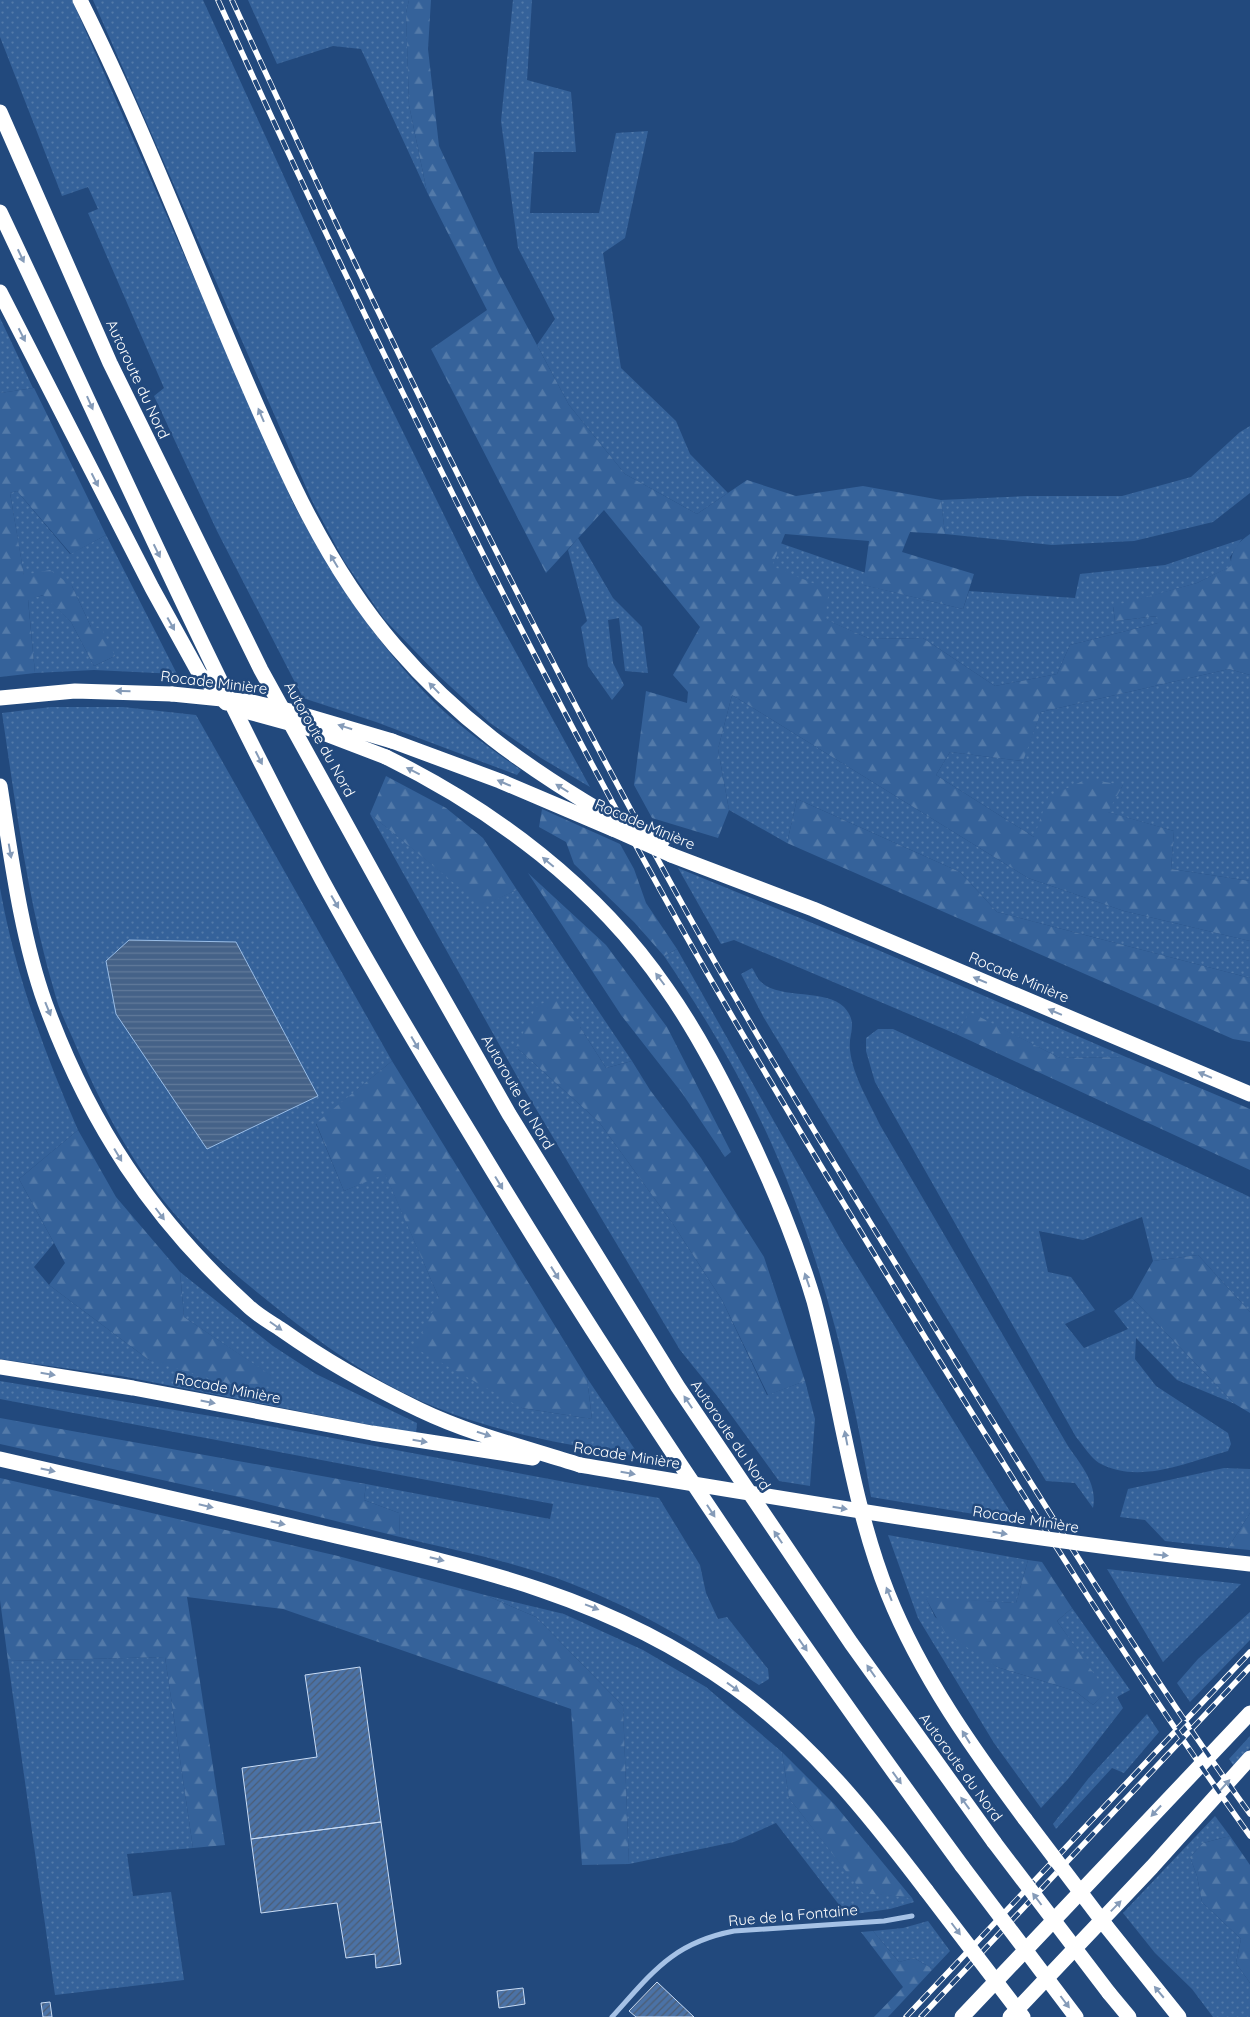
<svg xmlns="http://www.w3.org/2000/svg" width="1250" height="2017" font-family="Quicksand,sans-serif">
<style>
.grass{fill:url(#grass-dots)}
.forest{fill:url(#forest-firs)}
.water{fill:url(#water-rules);stroke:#99bde7}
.building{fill:url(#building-hatch);stroke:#c9dcf5}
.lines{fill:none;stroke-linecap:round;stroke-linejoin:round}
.minor{stroke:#a6c2e6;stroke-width:5}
.motorway{stroke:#fff;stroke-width:15}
.rail-casing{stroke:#fff;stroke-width:5.5}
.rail{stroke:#22497d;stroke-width:4;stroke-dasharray:11;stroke-linecap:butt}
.motorway-bridge{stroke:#fff;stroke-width:15}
.oneway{fill:#859bb8}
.labels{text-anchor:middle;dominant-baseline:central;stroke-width:5;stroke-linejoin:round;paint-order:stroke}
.street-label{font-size:15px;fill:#fff;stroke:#22497d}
</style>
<defs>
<pattern id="grass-dots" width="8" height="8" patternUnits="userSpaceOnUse" patternTransform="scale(1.25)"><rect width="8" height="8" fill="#35629a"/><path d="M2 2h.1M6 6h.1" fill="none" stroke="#537aa9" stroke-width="1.8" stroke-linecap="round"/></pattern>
<pattern id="forest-firs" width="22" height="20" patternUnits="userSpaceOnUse" patternTransform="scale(1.25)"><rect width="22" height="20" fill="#35629a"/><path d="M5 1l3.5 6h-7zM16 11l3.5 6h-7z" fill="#537aa9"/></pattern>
<pattern id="water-rules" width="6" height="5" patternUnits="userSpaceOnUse" patternTransform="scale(1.25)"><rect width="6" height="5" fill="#456288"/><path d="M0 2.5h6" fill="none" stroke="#617a9a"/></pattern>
<pattern id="building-hatch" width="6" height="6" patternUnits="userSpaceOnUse" patternTransform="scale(1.25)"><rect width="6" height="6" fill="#4b72a6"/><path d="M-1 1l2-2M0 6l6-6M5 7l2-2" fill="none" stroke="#4c5d74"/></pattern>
</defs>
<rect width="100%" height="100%" fill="#22497d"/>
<!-- grass -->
<path class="grass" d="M0,0H72L293,503C331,573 374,641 431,699C458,726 490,748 521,770L517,775L376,722L303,698L217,531L154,396L164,388L88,213L98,209L88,187L62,196L0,37Z
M93,0H203L374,373L476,580L590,787L541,758L490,723L438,675L384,619L344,561L312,501Z
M248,0H409L406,13L409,105L427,192L361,49L333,46L277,64Z
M513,0H532L527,80L571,92L576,152H534L530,213H599L616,133L648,131L625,238L603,253L621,368L676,421L690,454L728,493L697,514L625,474L569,405L537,345L555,319L518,248L501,121Z
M0,318L33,388H34L0,393Z
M1250,426V493L1213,522L1134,541L1052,545L945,534L941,500L1027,496H1122L1191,477L1240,432Z
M17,491L70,554L106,535L177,674L94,670L35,673L28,599L44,595L71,622L94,666L115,656L91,627L72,586L24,576L10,493Z
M578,538L613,598L642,627L648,673L625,671L619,618L608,620L613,663L624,685L612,700L588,666L581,627L587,621L568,550Z
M1242,539L1230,557L1232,566L1197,583L1113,607L1115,621L1158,616V623L1070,645L1057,674L995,686L923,638L870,639L824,619L771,566L780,543L866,573L864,585L963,609L969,591L1075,598L1080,574L1165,565Z
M1229,669L1250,675V881L1171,869L1174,831L1107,812L1123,785L1034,837L936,775L950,752L1022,761L1041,712Z
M732,695L1028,878L1124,911L1250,941V978L997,912L960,872L797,799L787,843L729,810L718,749Z
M51,707H123L196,715L392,1061L316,1124L344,1191L385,1173L439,1298L522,1408L592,1419L587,1378L640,1457C571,1445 500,1434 435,1407C381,1385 334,1353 288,1317C251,1287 211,1257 180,1220C133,1167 100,1104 73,1039C67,1025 59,1010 55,994C28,903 16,807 2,713Z
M370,814L482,905L517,890L632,1061L606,1068L580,1027L516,1047L599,1122L673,1224L722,1300L767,1395L805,1381L815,1419L810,1486L779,1481L718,1397L680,1350L523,1087Z
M678,868L878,950L1126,1057L1060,1058L970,1013L956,1034L734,940L721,944Z
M0,888C15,973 44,1052 78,1130L19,1179L54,1243L34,1267L49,1285L149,1360L271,1376L184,1317L180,1272L273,1346L316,1374L417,1423L416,1434L121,1376L0,1359Z
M677,949L842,1242L1016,1521L871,1497C853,1389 827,1280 786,1178C755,1100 711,1025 664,956Z
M752,968C755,972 757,978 760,981C778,1000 826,988 844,1007C859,1024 848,1032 850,1050C853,1077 869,1101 880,1125L1068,1446C1081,1465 1098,1484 1093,1508L1075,1483L1046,1481L764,1018L741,974Z
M878,1029H893L1250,1197V1312L1198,1255L1153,1261L1142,1217L1083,1240L1039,1231L1048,1272L1071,1277L1095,1310L1065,1324L1084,1348L1128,1329L1114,1311L1132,1298L1235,1404L1177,1380L1136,1338L1135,1359L1156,1386L1228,1433L1231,1444L1228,1451C1188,1462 1139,1485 1099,1463C1091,1458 1083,1445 1076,1437L875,1082L866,1051V1038Z
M0,1381L247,1422L576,1484L659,1498L700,1565L706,1593L718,1619L727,1617L768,1669L769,1679L759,1685C699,1646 639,1610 572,1584C518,1562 457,1551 400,1537L399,1513L364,1500L366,1484L550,1519L553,1504L0,1399Z
M1224,1468L1250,1469V1513L1228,1548L1165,1541L1145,1520L1120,1517L1128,1489Z
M888,1535L1028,1560L1016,1603L926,1598L935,1617L997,1667L1075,1691L1093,1705L1106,1692L1057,1621L1072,1608L1130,1690L1117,1697L1123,1708L1068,1779L1041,1808L994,1743L918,1618Z
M1107,1569L1241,1584L1163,1662Z
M485,1595L564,1614L643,1650L706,1687L782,1752L789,1798L863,1892L912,1898L914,1902L890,1909L847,1915L776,1823L734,1842L629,1864L623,1706L536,1617Z
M1250,1612V1640L1190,1702L1177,1683L1198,1659Z
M165,1657L193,1848L127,1854L133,1896L171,1892L184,1980L55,1995L8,1661Z
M1147,1714L1159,1732L1124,1773L1112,1768L1056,1829L1053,1824L1088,1779Z
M1250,1736V1748L1234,1766L1229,1759Z
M1215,1816L1230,1836L1203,1843L1190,1857L1197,1876L1202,1902L1241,1939L1236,1963L1250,1983V2017H1213L1192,1989L1155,1953L1123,1913Z
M928,1921L950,1951L933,1969L914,1958L899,1962L873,1931L903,1928Z"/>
<!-- forest -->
<path class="forest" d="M409,0H431L428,49L439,146L499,274L569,405L625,474L697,514L747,480L796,496L863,486L941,500L945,534L910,532L902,552L974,574L963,609L863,585L869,541L785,534L772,566L829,590L825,619L870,639L923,638L995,686L1057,674L1070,645L1158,623L1157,616L1115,621L1113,606L1197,583L1231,566C1230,552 1238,542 1250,534V675L1229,669L1041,712L1023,761L950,752L936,775L1034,837L1048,797L1087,779L1123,785L1108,812L1174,831L1171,869L1250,881V941L1124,911L1028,878L732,695L718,749L729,810L718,838L652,818L634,785L646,691L687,703L688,692L673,675L700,627L604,510L546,573L431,349L487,310L427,192L409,105L406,13Z
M34,388L106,535L71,554L17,491L10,493L24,575L50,570L72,586L91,627L102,629L115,656L94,666L71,622L43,595L28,600L35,673L0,677V393Z
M386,776L446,808L483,838L517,890L482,906L370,814Z
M797,799L960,872L997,912L1250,978V1042L1233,1039L787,843Z
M542,809L620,844L634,869L646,903L677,949L664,956L634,922L574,864L566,842L539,827Z
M528,873L606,945L667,1027L731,1152L725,1157L682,1093L621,1015Z
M554,997L580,1027L606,1068L632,1061L650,1090L701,1158L764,1257L805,1381L768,1395L722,1300L673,1224L599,1122L516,1047L536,1007Z
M970,1012L1060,1058L1126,1057L1250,1109V1170L956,1034Z
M392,1061L587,1378L592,1419L522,1408L415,1348L439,1298L385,1174L344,1191L316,1123Z
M78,1130L116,1197L180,1272L184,1317L272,1376L261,1394L149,1360L49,1285L65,1263L19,1179Z
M1198,1255L1250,1312V1413L1235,1404L1132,1298L1153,1261Z
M0,1418L366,1484L364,1500L399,1513L400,1537L239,1497L0,1444Z
M0,1478L338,1556L485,1595L536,1617L623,1706L629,1864L582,1865L571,1709L283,1609L187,1597L225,1845L193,1848L165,1657L8,1661L0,1600Z
M1250,1513V1550L1228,1548Z
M1028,1560L1042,1562L1072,1608L1057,1621L1107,1692L1093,1705L1075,1691L997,1667L945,1633L925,1597L1016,1603Z
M782,1752L835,1805L912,1898L863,1893L789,1798Z
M1230,1836L1250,1865V1983L1236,1963L1241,1939L1202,1902L1197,1876L1190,1857L1203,1843Z
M873,1931L899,1962L914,1958L933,1969L888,2017H874L903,1987L861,1932Z"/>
<!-- water -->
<path class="water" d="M129,940L236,942L318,1096L207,1149L116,1014L106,961Z"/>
<!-- building -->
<path class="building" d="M360,1667L381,1822L251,1839L242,1768L317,1757L305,1675Z
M381,1822L401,1964L376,1968L375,1954L346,1958L337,1903L261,1913L251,1839Z
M657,1982L694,2017H636L629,2011Z
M523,1988L525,2004L499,2008L497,1991Z
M50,2002L52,2017H43L41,2003Z"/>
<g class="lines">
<!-- minor -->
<path class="minor" d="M612,2017C652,1973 672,1943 734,1931L884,1921L912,1916"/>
<!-- motorway -->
<path class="motorway" d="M80,0C140,120 188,246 241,369C283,466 325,565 395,646C456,717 524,766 604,813
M0,112L110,363L261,670L410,940L509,1114L678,1387L851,1643L994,1842
M0,212C106,435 205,662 322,880C370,968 421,1053 473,1138C624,1389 789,1630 962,1866
M0,292L152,588L199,673L226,703
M0,698L75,691L172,694
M392,741L500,781L613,829
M386,757C494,810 597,887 666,988C698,1033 724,1084 748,1134C774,1188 797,1244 814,1301C840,1398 851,1501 888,1594C921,1676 973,1749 1025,1819
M0,786C11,856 21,936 45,1003C89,1123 152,1219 247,1305C257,1315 270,1322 282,1330C326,1361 372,1387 420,1410C470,1434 527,1448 580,1465
M671,855L813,909L1250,1094
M0,1367L133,1388L372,1433L533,1458
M0,1459C104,1482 207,1506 310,1530C463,1565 604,1593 734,1687C811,1742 869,1815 926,1890
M1106,1926L1179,2017
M1109,1993L1129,2017
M962,2017L1250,1713
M1010,2017L1152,1867L1250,1758"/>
<!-- rail casing -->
<g class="rail-casing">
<path id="rail" d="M218,0C361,315 513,627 682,929C760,1067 843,1203 926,1339C1030,1507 1135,1675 1250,1836
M232,0C375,311 524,619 690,918C772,1064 860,1206 948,1349C1045,1506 1142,1664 1250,1814
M906,2017L1250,1652
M921,2017L1250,1667"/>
</g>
<!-- rail -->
<use href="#rail" class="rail"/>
<!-- motorway-bridge -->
<path class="motorway-bridge" d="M172,694L252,702L290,711L392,741
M241,710L318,731L386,757
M604,813L663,840
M613,829L671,855
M580,1465C803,1502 1025,1540 1250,1564
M1025,1819L1106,1926
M994,1842L1109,1993
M962,1866L1076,2017
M926,1890L1023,2017"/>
</g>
<!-- one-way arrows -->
<defs><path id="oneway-solid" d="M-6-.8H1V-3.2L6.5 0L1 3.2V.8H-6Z" transform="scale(1.25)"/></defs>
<g class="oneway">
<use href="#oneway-solid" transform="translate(21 256) rotate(65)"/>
<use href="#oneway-solid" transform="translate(22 335) rotate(63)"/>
<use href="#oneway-solid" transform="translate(90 403) rotate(66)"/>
<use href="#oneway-solid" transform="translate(261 415) rotate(-113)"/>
<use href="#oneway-solid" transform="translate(95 480) rotate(63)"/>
<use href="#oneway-solid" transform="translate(157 551) rotate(64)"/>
<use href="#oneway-solid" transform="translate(334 561) rotate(-121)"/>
<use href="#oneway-solid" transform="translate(171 624) rotate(61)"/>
<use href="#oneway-solid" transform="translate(434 688) rotate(-134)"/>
<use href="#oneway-solid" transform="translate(123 691) rotate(-179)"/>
<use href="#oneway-solid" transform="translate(345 727) rotate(-163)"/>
<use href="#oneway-solid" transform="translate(259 758) rotate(63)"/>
<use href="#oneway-solid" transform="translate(413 771) rotate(-153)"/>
<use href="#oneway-solid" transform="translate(504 783) rotate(-157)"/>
<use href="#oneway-solid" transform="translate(562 788) rotate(-148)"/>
<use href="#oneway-solid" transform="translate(10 851) rotate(80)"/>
<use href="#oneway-solid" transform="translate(548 862) rotate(-140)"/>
<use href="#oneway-solid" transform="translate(335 902) rotate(60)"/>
<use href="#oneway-solid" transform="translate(660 979) rotate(-127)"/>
<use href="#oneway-solid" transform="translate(980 980) rotate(-157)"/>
<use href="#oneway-solid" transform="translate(48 1009) rotate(68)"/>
<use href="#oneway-solid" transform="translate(1055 1012) rotate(-157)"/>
<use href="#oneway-solid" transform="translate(415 1043) rotate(60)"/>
<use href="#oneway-solid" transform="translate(1205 1075) rotate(-157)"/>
<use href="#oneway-solid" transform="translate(118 1155) rotate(59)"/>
<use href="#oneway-solid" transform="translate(499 1183) rotate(59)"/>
<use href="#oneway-solid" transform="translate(160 1214) rotate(53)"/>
<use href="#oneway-solid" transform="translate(555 1273) rotate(58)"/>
<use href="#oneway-solid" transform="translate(807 1280) rotate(-109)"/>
<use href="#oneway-solid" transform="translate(276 1326) rotate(35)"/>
<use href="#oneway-solid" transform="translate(48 1374) rotate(9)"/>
<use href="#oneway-solid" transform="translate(208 1402) rotate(11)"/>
<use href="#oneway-solid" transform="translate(688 1402) rotate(-124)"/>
<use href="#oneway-solid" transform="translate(484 1434) rotate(18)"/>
<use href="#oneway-solid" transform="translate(846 1438) rotate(-101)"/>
<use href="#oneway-solid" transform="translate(420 1441) rotate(9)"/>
<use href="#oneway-solid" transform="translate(48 1470) rotate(12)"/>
<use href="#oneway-solid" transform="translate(628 1473) rotate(10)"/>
<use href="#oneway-solid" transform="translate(206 1506) rotate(13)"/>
<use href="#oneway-solid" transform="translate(840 1508) rotate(9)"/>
<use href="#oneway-solid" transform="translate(711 1511) rotate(57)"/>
<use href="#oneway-solid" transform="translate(278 1523) rotate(13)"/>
<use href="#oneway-solid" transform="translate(1000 1533) rotate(9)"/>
<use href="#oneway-solid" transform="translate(778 1537) rotate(-124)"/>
<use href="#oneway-solid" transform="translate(1161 1555) rotate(6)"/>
<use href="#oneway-solid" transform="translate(437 1559) rotate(14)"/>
<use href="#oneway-solid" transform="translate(889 1594) rotate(-112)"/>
<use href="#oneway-solid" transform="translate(592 1607) rotate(21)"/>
<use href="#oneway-solid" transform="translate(803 1645) rotate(55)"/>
<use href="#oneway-solid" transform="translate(871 1671) rotate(-125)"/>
<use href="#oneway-solid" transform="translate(733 1687) rotate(36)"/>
<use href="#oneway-solid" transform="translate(966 1737) rotate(-122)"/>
<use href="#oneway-solid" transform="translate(897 1778) rotate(54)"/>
<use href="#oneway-solid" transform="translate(1225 1785) rotate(-48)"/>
<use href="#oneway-solid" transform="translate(965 1803) rotate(-126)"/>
<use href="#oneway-solid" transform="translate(1156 1811) rotate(133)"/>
<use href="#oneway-solid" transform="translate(1037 1899) rotate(-127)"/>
<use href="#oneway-solid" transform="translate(1116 1906) rotate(-46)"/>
<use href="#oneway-solid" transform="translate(956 1929) rotate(53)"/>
<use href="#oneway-solid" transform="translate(1159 1992) rotate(-130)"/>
<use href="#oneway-solid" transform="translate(1065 2002) rotate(53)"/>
</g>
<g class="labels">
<!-- street labels -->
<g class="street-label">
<text transform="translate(138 379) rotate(65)">Autoroute du Nord</text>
<text transform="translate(214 682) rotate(7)">Rocade Minière</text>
<text transform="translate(320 739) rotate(61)">Autoroute du Nord</text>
<text transform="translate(645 824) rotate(23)">Rocade Minière</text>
<text transform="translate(1019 977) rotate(23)">Rocade Minière</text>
<text transform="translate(518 1092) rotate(60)">Autoroute du Nord</text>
<text transform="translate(228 1388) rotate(11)">Rocade Minière</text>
<text transform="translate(731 1435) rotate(56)">Autoroute du Nord</text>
<text transform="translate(627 1455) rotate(9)">Rocade Minière</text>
<text transform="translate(1026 1519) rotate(9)">Rocade Minière</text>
<text transform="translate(961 1767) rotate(54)">Autoroute du Nord</text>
<text transform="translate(793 1915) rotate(-5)">Rue de la Fontaine</text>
</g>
</g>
</svg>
